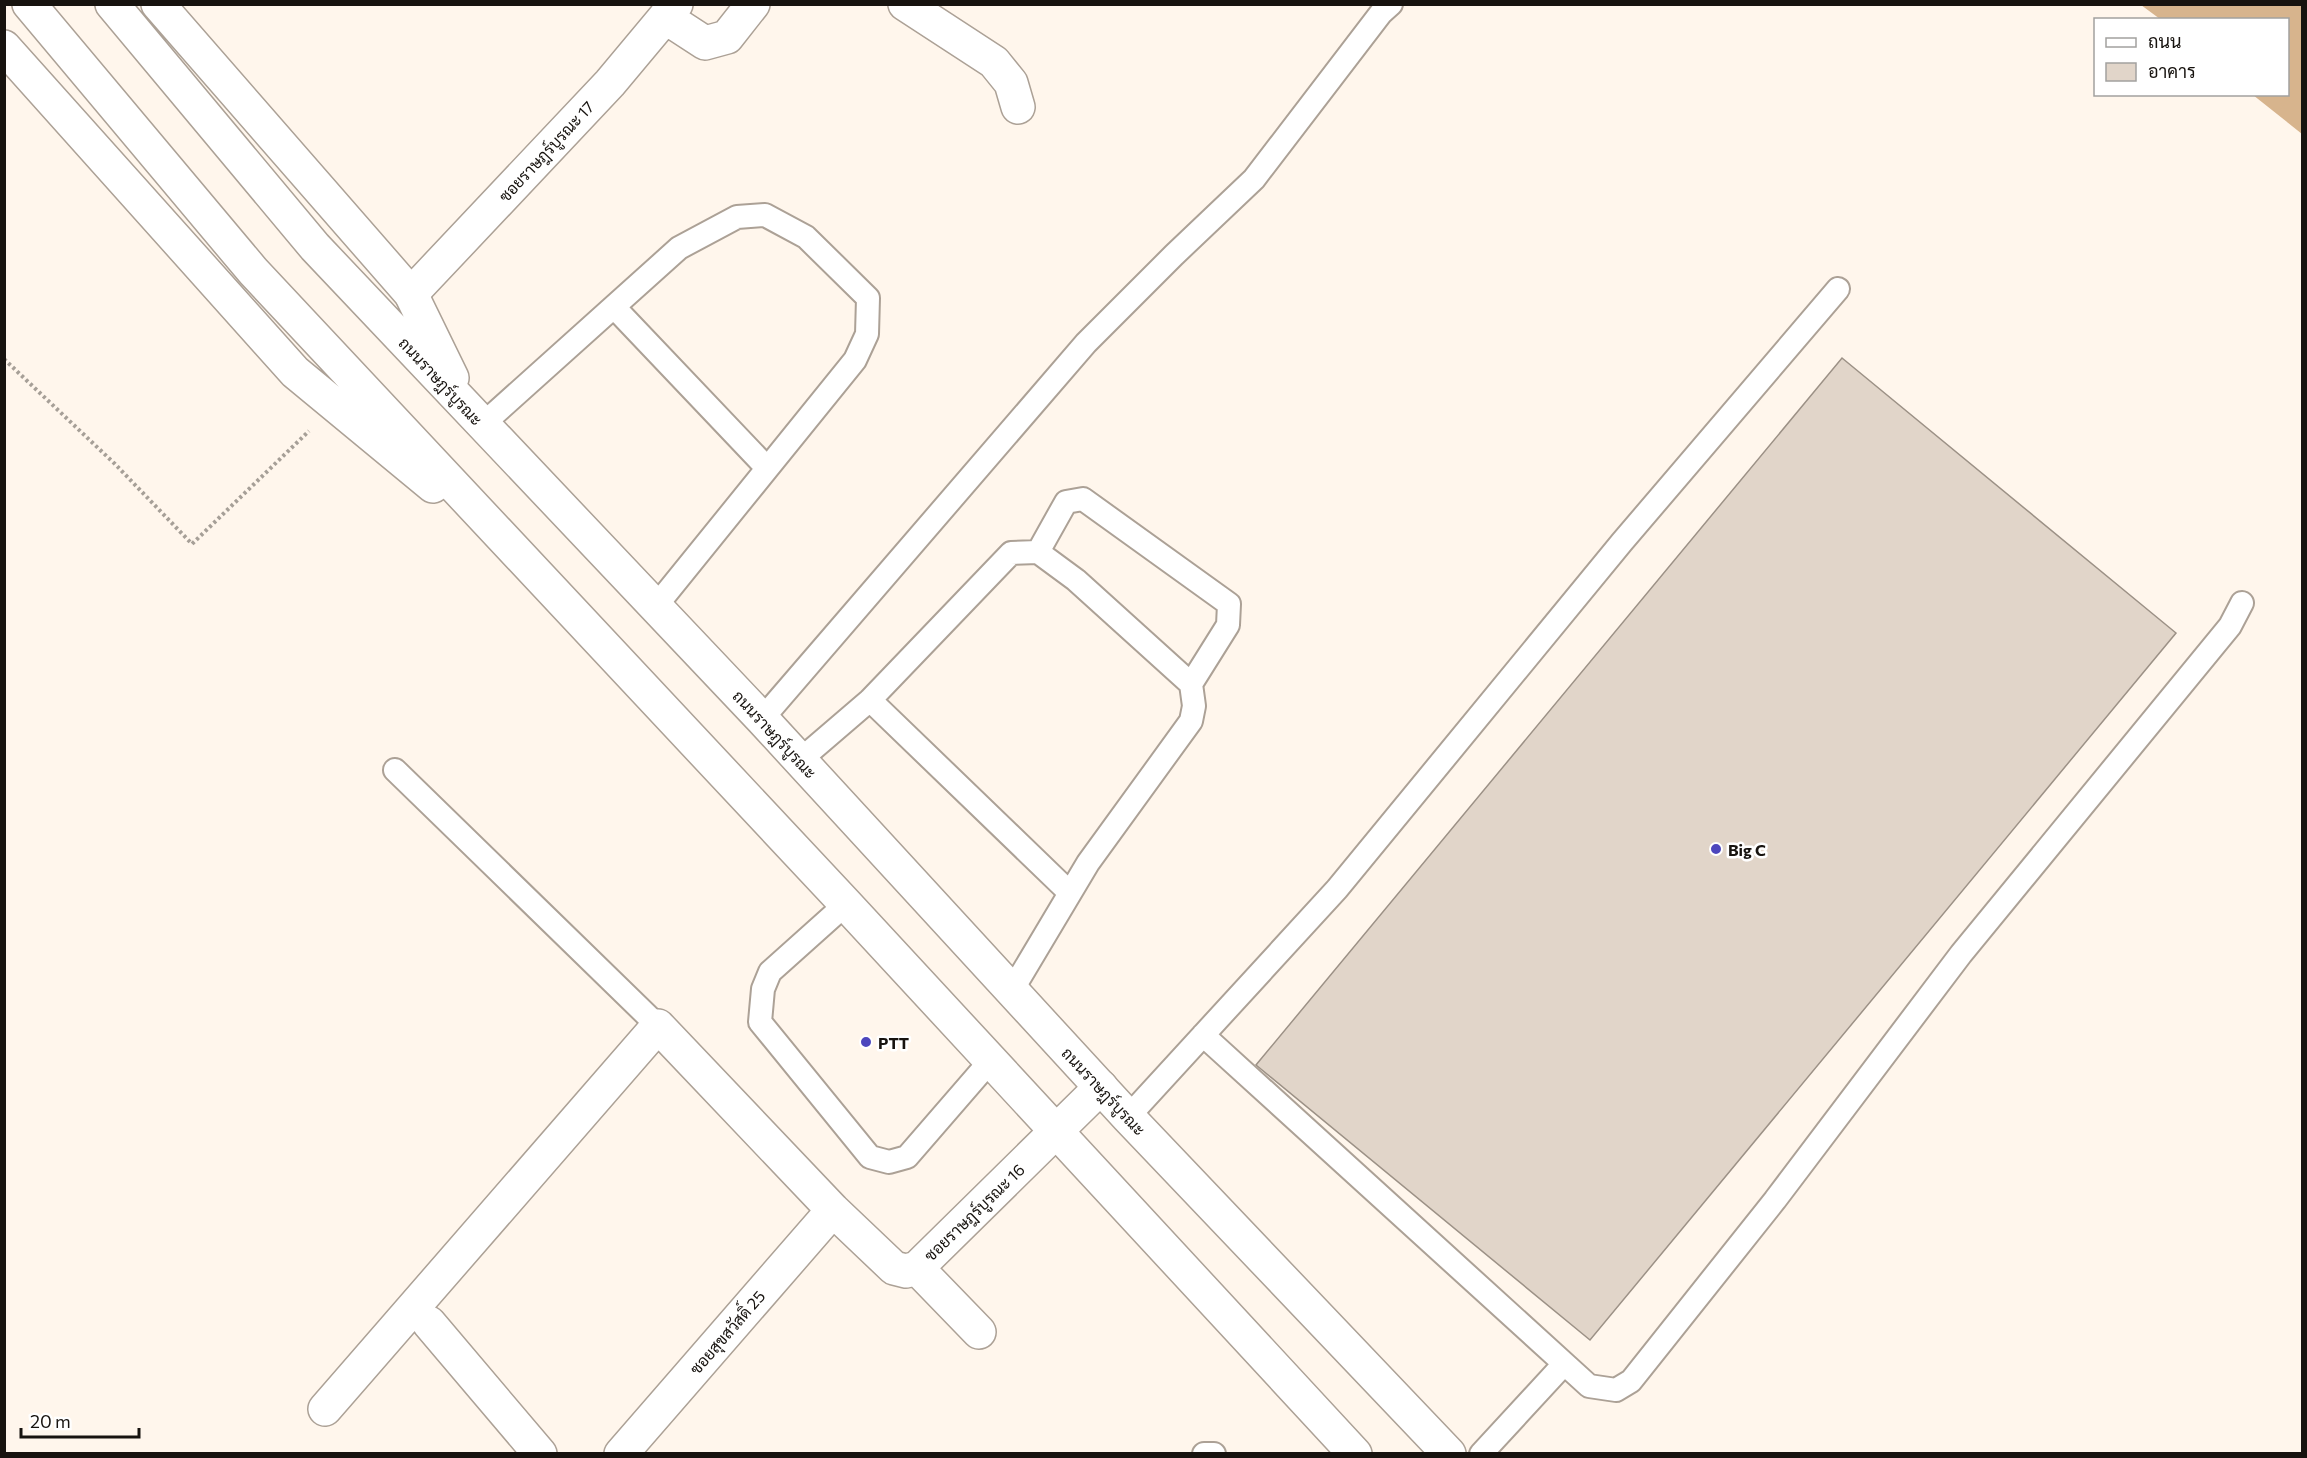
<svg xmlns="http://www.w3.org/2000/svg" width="2307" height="1458" font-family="Commissioner,Sarabun,sans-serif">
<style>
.water{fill:#d7b48d}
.building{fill:#e1d5c9;stroke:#9c9186;stroke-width:1.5}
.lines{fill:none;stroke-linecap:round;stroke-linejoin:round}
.service-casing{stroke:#aca196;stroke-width:26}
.minor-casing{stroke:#aca196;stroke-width:36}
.secondary-casing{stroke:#aca196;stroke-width:36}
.path{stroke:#a69f97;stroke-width:4;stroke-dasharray:3 3;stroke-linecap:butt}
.service{stroke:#fff;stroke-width:22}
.minor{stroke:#fff;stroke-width:33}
.secondary{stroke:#fff;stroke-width:33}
.poi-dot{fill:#4c46bd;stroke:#fff;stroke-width:2}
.labels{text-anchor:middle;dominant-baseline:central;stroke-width:5;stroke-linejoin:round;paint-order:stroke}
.street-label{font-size:16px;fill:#17130f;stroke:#fff}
.poi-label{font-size:16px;font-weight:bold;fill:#17130f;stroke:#fff;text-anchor:start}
</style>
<rect width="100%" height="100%" fill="#fff6ec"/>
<!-- water -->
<path class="water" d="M2141,5H2302V134L2253,95L2288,94V20L2160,19Z"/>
<!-- building -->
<path class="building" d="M1842,358L2176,633L1590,1340L1256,1065Z"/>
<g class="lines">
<!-- service casing -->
<g class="service-casing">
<path id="service" d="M614,307L767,468
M482,425L679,248L737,217L765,215L806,237L868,298L867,334L855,360L656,606
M1038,552L1066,502L1083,499L1229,604L1228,625L1191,684
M870,700L1070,893
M762,719L1086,343L1174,255L1254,179L1381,13L1391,4
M800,760L870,700L1011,553L1038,552L1076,580L1191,684L1194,706L1191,721L1088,863L1011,992
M395,770L658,1026
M846,904L770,972L763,989L760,1022L870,1157L889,1162L907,1157L991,1060
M1203,1035L1589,1386L1616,1390L1631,1381L1775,1200L1961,954L2230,626L2242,603
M1128,1117L1337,889L1622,542L1838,289
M1204,1454H1214
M1481,1454L1564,1364"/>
</g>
<!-- minor casing -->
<g class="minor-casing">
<path id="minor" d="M905,4L994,62L1011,83L1018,107
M665,17L705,43L727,37L753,4
M411,294L610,83L676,4
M917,1268L979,1332
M429,1323L540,1454
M325,1409L658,1026L833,1210L894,1268L906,1271L917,1268L1101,1087
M621,1454L833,1210"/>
</g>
<!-- secondary casing -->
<g class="secondary-casing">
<path id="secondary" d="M29,4L253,271L846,904L1355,1454
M112,4L315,247L762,719L1128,1117L1449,1454
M158,4L411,294L452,378
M4,47L295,372L433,486"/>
</g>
<!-- path -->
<path class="path" d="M4,359L115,464L192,544L309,431"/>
<!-- service -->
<use href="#service" class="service"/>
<!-- minor -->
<use href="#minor" class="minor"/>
<!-- secondary -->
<use href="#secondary" class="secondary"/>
</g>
<!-- markers -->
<g class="poi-dot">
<circle cx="1716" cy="849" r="6"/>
<circle cx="866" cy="1042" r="6"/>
</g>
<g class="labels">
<!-- street labels -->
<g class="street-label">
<text transform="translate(546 151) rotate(-47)">ซอยราษฎร์บูรณะ 17</text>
<text transform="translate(441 381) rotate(47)">ถนนราษฎร์บูรณะ</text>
<text transform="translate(775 734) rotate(47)">ถนนราษฎร์บูรณะ</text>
<text transform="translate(1104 1091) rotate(47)">ถนนราษฎร์บูรณะ</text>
<text transform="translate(974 1212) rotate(-44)">ซอยราษฎร์บูรณะ 16</text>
<text transform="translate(727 1332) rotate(-49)">ซอยสุขสวัสดิ์ 25</text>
</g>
<!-- poi labels -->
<g class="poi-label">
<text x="1728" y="849">Big C</text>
<text x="878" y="1042">PTT</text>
</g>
</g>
<!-- border -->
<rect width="2307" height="1458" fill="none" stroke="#17130f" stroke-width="12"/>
<!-- legend -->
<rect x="2094" y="18" width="195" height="78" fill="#ffffff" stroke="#a2a19f" stroke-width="1.5"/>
<rect x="2106" y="38" width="30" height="9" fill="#ffffff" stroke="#a2a19f" stroke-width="1.5"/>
<text x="2148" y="48" font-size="18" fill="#17130f">ถนน</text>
<rect x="2106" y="63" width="30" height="18" fill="#e1d5c9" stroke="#a2a19f" stroke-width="1.5"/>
<text x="2148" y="78" font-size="18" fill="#17130f">อาคาร</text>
<!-- scale -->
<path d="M21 1428v9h118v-9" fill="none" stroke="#17130f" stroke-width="3"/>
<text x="30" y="1428" font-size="18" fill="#17130f" stroke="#ffffff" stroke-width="4.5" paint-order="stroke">20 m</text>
</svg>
